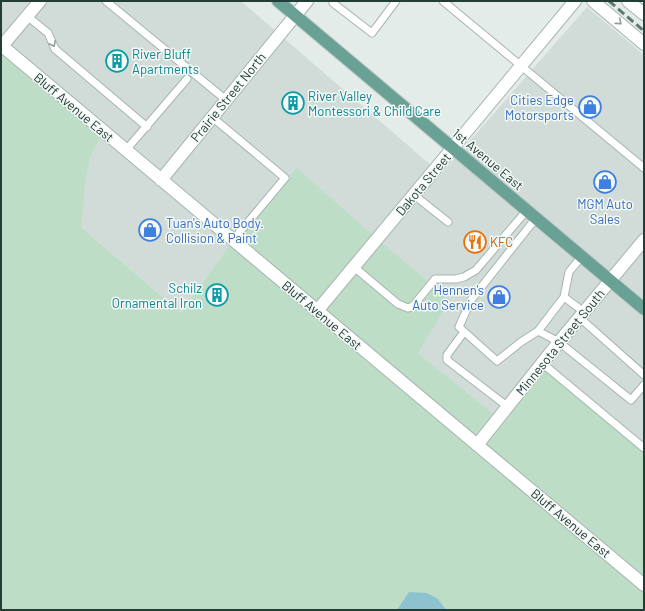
<svg xmlns="http://www.w3.org/2000/svg" width="645" height="611" font-family="Barlow,sans-serif">
<style>
.built{fill:#d1dcd8}
.green{fill:#bdddc7}
.water{fill:#8dc3d0}
.lines{fill:none;stroke-linecap:round;stroke-linejoin:round}
.service-casing{stroke:#a6b4b0;stroke-width:9}
.minor-casing{stroke:#a6b4b0;stroke-width:14}
.primary-casing{stroke:#c1c9c7;stroke-width:14}
.service{stroke:#fff;stroke-width:7}
.minor{stroke:#fff;stroke-width:12}
.primary{stroke:#69a195;stroke-width:12}
.rail{stroke:#5e7973;stroke-width:3;stroke-dasharray:8 4;stroke-linecap:butt}
.oneway{stroke:#919e9b}
.labels{text-anchor:middle;dominant-baseline:central;stroke-width:3;stroke-linejoin:round;paint-order:stroke}
.culture-label{font-size:13px;fill:#0d838f;stroke:#f4f9f6;text-anchor:start}
.street-label{font-size:13px;fill:#233d37;stroke:#f4f9f6}
.shop-label{font-size:13px;fill:#366cbe;stroke:#f4f9f6;text-anchor:end}
.food-label{font-size:13px;fill:#c56008;stroke:#f4f9f6;text-anchor:start}
</style>
<rect width="100%" height="100%" fill="#e3ece9"/>
<!-- built -->
<path class="built" d="M1,1H241L441,174L587,7L644,55V448L498,419L418,353L233,240L181,313L81,227L84,189L90,158L103,131L1,47Z"/>
<!-- green -->
<path class="green" d="M1,47L103,131L90,158L85,185L81,227L181,313L233,240L297,168L377,239L450,300L418,353L498,418L542,363L644,448V610H1Z"/>
<!-- water -->
<path class="water" d="M409,592L427,593L438,599L446,610H397Z"/>
<g class="lines">
<!-- service casing -->
<g class="service-casing">
<path id="service" d="M106,1L226,100
M334,1L333,3L372,33L396,1
M443,1L644,168
M27,16L48,33L55,49L147,127
M212,117L285,178L233,240
M126,150L187,79
M414,195L448,222
M536,218L471,300L459,327L497,361L521,342L538,331L564,297L569,272L582,256
M354,267L398,304L408,308L413,306L435,279H456L464,277L476,270L527,210
M564,297L584,312
M580,318L644,375
M538,331L559,342L631,400L644,385
M464,332L447,355V360L508,407
M542,363L644,448"/>
</g>
<!-- minor casing -->
<g class="minor-casing">
<path id="minor" d="M593,1L644,44
M628,1L644,14
M1,45L644,585
M2,46L40,1
M161,180L307,1
M317,311L575,1
M477,445L559,342L644,240"/>
</g>
<!-- primary casing -->
<g class="primary-casing">
<path id="primary" d="M278,1L644,309"/>
</g>
<!-- service -->
<use href="#service" class="service"/>
<!-- minor -->
<use href="#minor" class="minor"/>
<!-- primary -->
<use href="#primary" class="primary"/>
<!-- rail -->
<path class="rail" d="M609,1L644,31"/>
</g>
<!-- one-way arrows -->
<defs><path id="oneway-chevron" d="M-2-3.5L2.5 0L-2 3.5" fill="none" stroke-width="1.6" stroke-linecap="round" stroke-linejoin="round"/></defs>
<g class="oneway">
<use href="#oneway-chevron" transform="translate(619 22) rotate(40)"/>
<use href="#oneway-chevron" transform="translate(53 44) rotate(63)"/>
</g>
<!-- icons -->
<defs>
<g id="building-ring" transform="scale(1.15)"><circle r="9.5" fill="#f4f9f6" stroke="#0f9aa8" stroke-width="1.5"/><path d="M-4-6H4V6H1V3H-1V6H-4ZM-2.5-4.3h1.7v1.8h-1.7ZM.8-4.3h1.7v1.8H.8ZM-2.5-1h1.7V.8h-1.7ZM.8-1h1.7V.8H.8Z" fill="#0f9aa8"/></g>
<g id="shop-ring" transform="scale(1.15)"><circle r="9.5" fill="#f4f9f6" stroke="#3f7fe0" stroke-width="1.5"/><path d="M-5-2.5h2.3a2.7 3.5 0 0 1 5.4 0H5L5.5 6h-11ZM-1.5-2.5h3a1.5 2.3 0 0 0-3 0Z" fill="#3f7fe0"/></g>
<g id="restaurant-ring" transform="scale(1.15)"><circle r="9.5" fill="#f4f9f6" stroke="#e8710a" stroke-width="1.5"/><path d="M-5-6h1v4h1v-4h1v4h1v-4h1v5L-1.5 .5V6h-2V.5L-5-1ZM5-6V6H3V1.5H1.5Q1.5-4 5-6Z" fill="#e8710a"/></g>
</defs>
<g fill-rule="evenodd">
<use href="#building-ring" x="117" y="61"/>
<use href="#building-ring" x="293" y="103"/>
<use href="#shop-ring" x="590" y="107"/>
<use href="#shop-ring" x="605" y="182"/>
<use href="#shop-ring" x="150" y="230"/>
<use href="#restaurant-ring" x="475" y="242"/>
<use href="#building-ring" x="217" y="295"/>
<use href="#shop-ring" x="499" y="297"/>
</g>
<g class="labels">
<!-- culture labels -->
<g class="culture-label">
<text x="132" y="54">River Bluff<tspan x="132" dy="15">Apartments</tspan></text>
<text x="308" y="96">River Valley<tspan x="308" dy="15">Montessori &amp; Child Care</tspan></text>
<text x="202" y="288" text-anchor="end">Schilz<tspan x="202" dy="15">Ornamental Iron</tspan></text>
</g>
<!-- street labels -->
<g class="street-label">
<text transform="translate(228 97) rotate(-51)">Prairie Street North</text>
<text transform="translate(74 107) rotate(40)">Bluff Avenue East</text>
<text transform="translate(488 159) rotate(40)">1st Avenue East</text>
<text transform="translate(423 184) rotate(-50)">Dakota Street</text>
<text transform="translate(322 315) rotate(40)">Bluff Avenue East</text>
<text transform="translate(560 342) rotate(-51)">Minnesota Street South</text>
<text transform="translate(571 523) rotate(40)">Bluff Avenue East</text>
</g>
<!-- shop labels -->
<g class="shop-label">
<text x="574" y="100">Cities Edge<tspan x="574" dy="15">Motorsports</tspan></text>
<text x="605" y="204" text-anchor="middle">MGM Auto<tspan x="605" dy="15">Sales</tspan></text>
<text x="166" y="223" text-anchor="start">Tuan's Auto Body.<tspan x="166" dy="15">Collision &amp; Paint</tspan></text>
<text x="484" y="290">Hennen's<tspan x="484" dy="15">Auto Service</tspan></text>
</g>
<!-- food labels -->
<g class="food-label">
<text x="490" y="242">KFC</text>
</g>
</g>
<!-- border -->
<rect width="645" height="611" fill="none" stroke="#233d37" stroke-width="4"/>
</svg>
